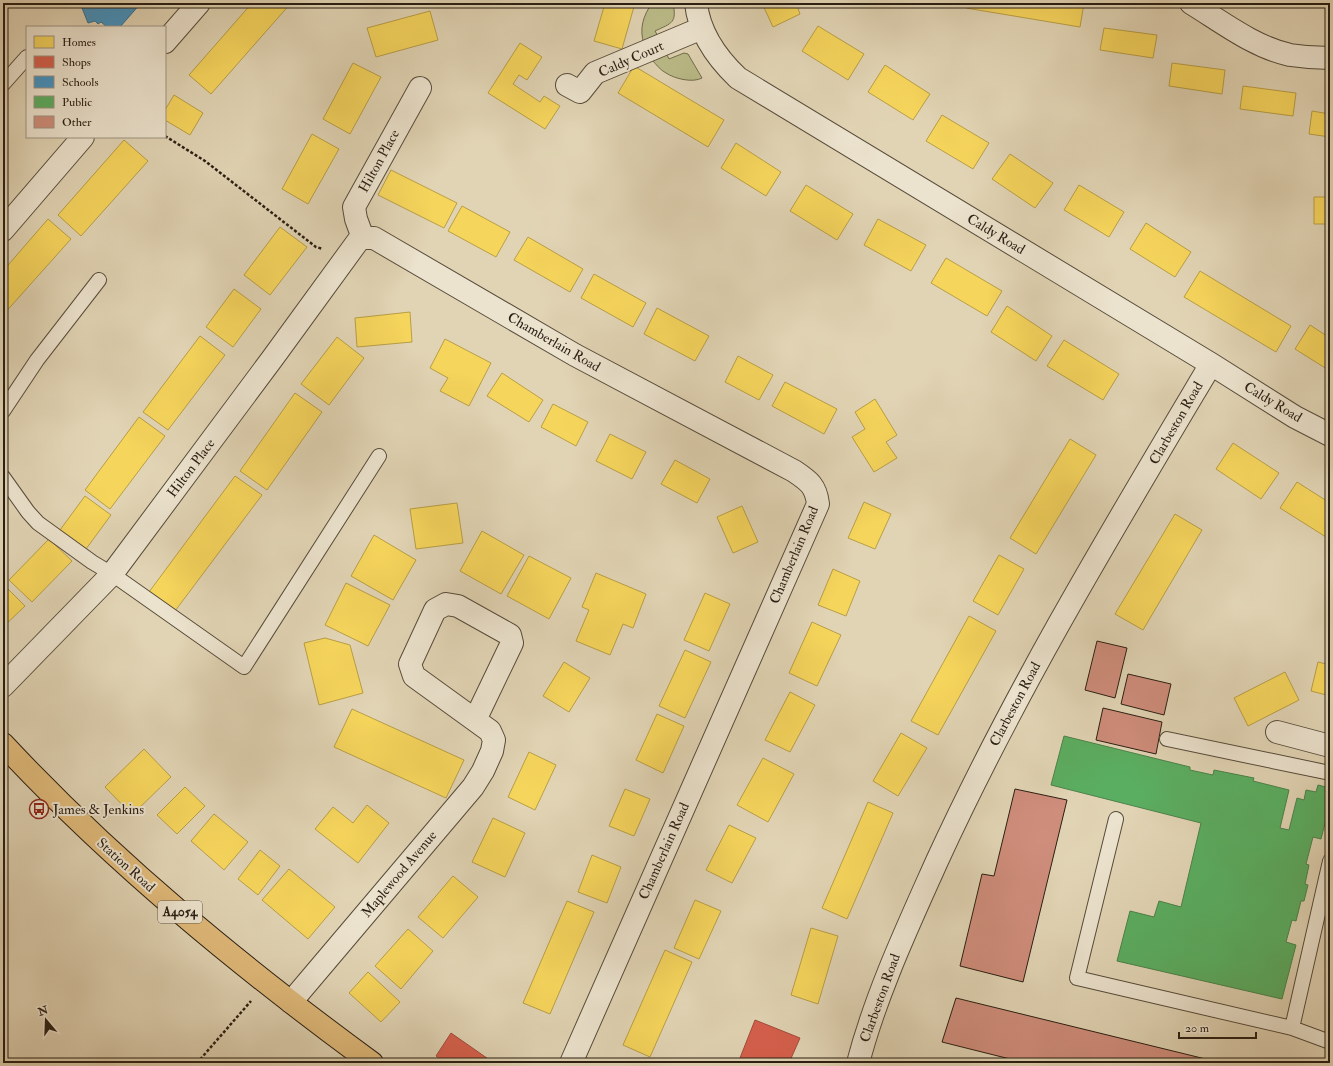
<svg xmlns="http://www.w3.org/2000/svg" width="1333" height="1066" font-family="'IM FELL Double Pica',serif">
<style>
.green{fill:#babb88;stroke:#726c4e}
.homes{fill:#f6d55c;stroke:#b89e46}
.shops{fill:#d6604d;stroke:#a24c3c}
.schools{fill:#4393c3;stroke:#3b708e}
.public{fill:#5aae61;stroke:#4b834a}
.building{fill:#cf8d7b;stroke:#291e13}
.lines{fill:none;stroke-linecap:round;stroke-linejoin:round}
.service-casing{stroke:#574c3b;stroke-width:16}
.minor-casing{stroke:#574c3b;stroke-width:24}
.primary-casing{stroke:#291e13;stroke-width:24}
.path{stroke:#291e13;stroke-width:2.5;stroke-dasharray:3 2;stroke-linecap:butt}
.service{stroke:#ece3ce;stroke-width:14}
.minor{stroke:#ece3ce;stroke-width:22}
.primary{stroke:#e0ba7a;stroke-width:22}
.labels{text-anchor:middle;dominant-baseline:central;stroke-width:4;stroke-linejoin:round;paint-order:stroke}
.shield{fill:#ece3ce;stroke:#64594b;stroke-width:1}
.shield-label{font-size:13px;font-weight:bold;fill:#291e13}
.street-label{font-size:14px;fill:#291e13;stroke:#ece3ce}
.poi-label{font-size:14px;fill:#291e13;stroke:#ece3ce;text-anchor:start}
</style>
<rect width="100%" height="100%" fill="#e1d4b4"/>
<filter id="stains"><feTurbulence type="fractalNoise" baseFrequency=".005" numOctaves="4"/><feColorMatrix values="0 0 0 0 .2 0 0 0 0 .09 0 0 0 0 .02 0 0 0 .5 -.17"/></filter>
<radialGradient id="worn" r=".72"><stop offset=".6" stop-color="#630" stop-opacity="0"/><stop offset="1" stop-color="#630" stop-opacity=".3"/></radialGradient>
<!-- green -->
<path class="green" d="M652,3H673C677,23 672,23 655,31L659,38L644,44C639,29 643,16 652,3Z
M666,53L669,59L684,53L688,54L702,78C693,83 675,79 666,73C660,70 656,64 652,60Z"/>
<!-- homes -->
<path class="homes" d="M252,3H291L211,94L189,75Z
M605,3H635L622,49L594,41Z
M762,3H796L800,14L773,27Z
M967,3H1084L1080,27L966,8Z
M1308,3H1330V6Z
M430,11L438,40L376,57L367,28Z
M818,26L864,54L848,80L802,51Z
M1104,28L1157,35L1153,58L1100,50Z
M520,43L542,57L527,80L519,75L513,84L540,102L544,96L560,106L545,129L488,93Z
M353,63L381,77L350,134L323,119Z
M1172,63L1225,70L1222,94L1169,86Z
M885,65L930,94L913,120L868,92Z
M634,66L724,120L708,147L618,93Z
M1243,86L1296,93L1293,116L1240,109Z
M174,95L203,113L190,135L165,120V110Z
M1312,111L1330,114V137L1309,134Z
M942,115L989,143L973,169L926,141Z
M312,134L339,149L308,204L282,189Z
M124,140L148,161L81,236L58,215Z
M736,143L781,172L766,196L721,168Z
M1010,154L1053,183L1035,208L992,179Z
M391,170L457,203L444,228L378,195Z
M806,185L853,214L837,240L790,211Z
M1079,185L1124,212L1109,237L1064,210Z
M1314,197H1330V224H1314Z
M462,206L510,232L496,257L448,231Z
M48,219L71,239L3,315V271Z
M878,219L926,245L911,271L864,245Z
M1146,223L1191,252L1175,277L1130,249Z
M280,227L307,247L270,295L244,275Z
M528,237L583,269L570,292L514,260Z
M946,258L1002,291L987,316L931,283Z
M1200,271L1291,326L1276,352L1184,297Z
M594,274L646,303L633,327L581,298Z
M234,289L261,309L233,347L206,327Z
M1007,306L1052,336L1036,361L991,332Z
M657,308L709,336L695,361L644,334Z
M410,312L412,342L357,347L355,318Z
M1310,325L1330,338V371L1295,349Z
M200,336L225,355L168,430L143,412Z
M337,337L364,358L329,405L301,384Z
M445,339L491,363L469,406L440,391L448,378L430,368Z
M1064,340L1119,374L1103,400L1047,366Z
M738,356L773,375L759,400L725,382Z
M502,373L543,400L529,422L487,396Z
M785,382L837,409L824,434L772,406Z
M295,393L322,412L267,490L240,471Z
M875,399L897,435L886,442L897,458L874,472L852,437L865,429L855,412Z
M553,404L588,422L576,446L541,427Z
M139,417L165,436L110,509L85,490Z
M610,434L646,452L632,479L596,461Z
M1070,439L1096,455L1036,554L1010,538Z
M1233,443L1279,473L1261,499L1216,469Z
M675,460L710,479L697,503L661,484Z
M235,476L262,495L175,611L149,592Z
M1297,482L1330,503V531L1326,537L1280,508Z
M85,496L111,515L86,549L60,530Z
M864,502L891,514L875,549L848,538Z
M457,503L463,543L416,549L410,509Z
M742,506L758,542L733,553L717,517Z
M1175,514L1202,530L1143,630L1115,614Z
M482,531L524,555L501,594L460,571Z
M374,535L416,560L393,600L351,576Z
M49,539L72,561L32,602L9,580Z
M999,555L1024,569L998,615L973,601Z
M529,556L571,578L549,619L507,596Z
M833,569L860,581L846,616L818,605Z
M596,573L646,594L633,628L623,624L610,655L576,641L589,610L582,607Z
M346,583L390,605L368,646L325,625Z
M4,585L25,606L3,627V586Z
M705,593L730,604L709,651L684,640Z
M969,616L996,631L938,735L911,721Z
M812,622L841,635L817,686L789,673Z
M325,638L350,645L363,693L319,705L304,643Z
M685,650L711,662L685,718L659,706Z
M564,662L590,678L569,712L543,696Z
M1318,662L1330,665V696L1311,691Z
M1285,672L1299,700L1248,726L1234,698Z
M790,692L815,705L790,752L765,740Z
M352,709L464,760L446,798L334,747Z
M657,714L684,726L663,773L636,760Z
M901,733L927,748L898,796L873,781Z
M144,749L171,777L132,815L105,787Z
M529,752L556,765L535,810L508,797Z
M763,758L794,774L768,822L737,805Z
M185,787L205,806L177,834L157,815Z
M625,789L650,799L634,836L609,826Z
M868,802L893,813L847,919L822,908Z
M367,805L389,823L358,863L315,829L333,807L353,823Z
M214,814L248,842L224,870L191,841Z
M493,818L525,833L505,877L472,862Z
M729,825L756,838L732,883L706,870Z
M260,850L280,866L258,895L238,879Z
M592,855L621,867L607,903L578,892Z
M289,869L335,907L308,939L262,900Z
M453,876L478,897L443,938L418,917Z
M695,900L721,911L699,959L674,948Z
M567,901L594,912L550,1014L523,1003Z
M811,928L838,936L818,1004L791,995Z
M408,929L433,951L401,989L375,966Z
M665,950L692,962L650,1057L623,1045Z
M368,972L400,1002L381,1022L349,993Z"/>
<!-- shops -->
<path class="shops" d="M755,1020L800,1038L789,1063H738Z
M451,1033L494,1063H445L436,1056Z"/>
<!-- schools -->
<path class="schools" d="M87,3H141L120,27H107L101,22L98,24L95,21L88,23L82,8L90,6Z"/>
<!-- public -->
<path class="public" d="M1064,736L1190,767V770L1213,775L1214,770L1254,778L1253,781L1289,790L1280,828L1289,830L1297,798L1304,800L1306,790L1316,792L1318,785L1330,788V804L1321,839L1313,837L1306,864L1309,865L1305,884L1308,885L1304,901H1301L1296,921L1292,920L1286,942L1296,945L1282,999L1117,961L1130,911L1154,917L1159,901L1181,907L1201,823L1051,785Z"/>
<!-- building -->
<path class="building" d="M1097,641L1127,648L1115,698L1085,690Z
M1128,674L1171,684L1164,715L1121,704Z
M1103,708L1162,722L1156,754L1096,740Z
M1015,789L1067,800L1023,982L960,966L982,874L994,876Z
M956,998L1222,1063H1026L942,1042Z"/>
<g class="lines">
<!-- service casing -->
<g class="service-casing">
<path id="service" d="M3,84L27,57
M3,411L37,360L99,280
M3,477L28,512L38,523L92,562L112,574L244,667L379,456
M1167,739L1330,773
M1116,819L1077,978L1292,1028L1330,1042
M1292,1028L1330,861"/>
</g>
<!-- minor casing -->
<g class="minor-casing">
<path id="minor" d="M696,3C699,33 717,58 738,78L1211,364L1295,417L1330,435
M1191,3C1222,22 1254,47 1290,55C1303,57 1317,58 1330,58
M165,42L199,3
M567,85L580,92L595,73L702,28
M3,230L83,137
M363,238L356,219L354,207L420,88
M3,686L112,574L272,359L358,241L363,238H374L575,355L794,471C809,481 816,486 818,504L571,1063
M1277,732L1330,746
M291,1002L473,787L483,771L492,751L494,740L490,731L414,676L410,664L435,610L446,604L458,606L510,635L512,643L475,720
M858,1063C876,994 908,926 937,861C1016,689 1114,527 1211,364"/>
</g>
<!-- primary casing -->
<g class="primary-casing">
<path id="primary" d="M3,744C114,863 241,967 372,1063"/>
</g>
<!-- path -->
<path class="path" d="M165,136L205,161L316,247L323,249
M197,1063L251,1001"/>
<!-- service -->
<use href="#service" class="service"/>
<!-- minor -->
<use href="#minor" class="minor"/>
<!-- primary -->
<use href="#primary" class="primary"/>
</g>
<!-- icons -->
<defs>
<g id="bus-ring" transform="scale(1)"><circle r="9.5" fill="#ece3ce" stroke="#8f2418" stroke-width="1.5"/><path d="M-5-6H5V4H4V6H2V4H-2V6H-4V4H-5ZM-3.5-4V0h7V-4ZM-3.5 1.2v1.5H-2V1.2ZM2 1.2v1.5H3.5V1.2Z" fill="#8f2418"/></g>
</defs>
<g fill-rule="evenodd">
<use href="#bus-ring" x="39" y="809"/>
</g>
<g class="labels">
<!-- shield labels -->
<rect class="shield" x="158" y="901" width="44" height="22" rx="3"/>
<g class="shield-label">
<text x="180" y="912">A4054</text>
</g>
<!-- street labels -->
<g class="street-label">
<text transform="translate(631 59) rotate(-24)">Caldy Court</text>
<text transform="translate(379 161) rotate(-61)">Hilton Place</text>
<text transform="translate(996 234) rotate(31)">Caldy Road</text>
<text transform="translate(554 342) rotate(30)">Chamberlain Road</text>
<text transform="translate(1273 402) rotate(31)">Caldy Road</text>
<text transform="translate(1176 423) rotate(-60)">Clarbeston Road</text>
<text transform="translate(191 468) rotate(-53)">Hilton Place</text>
<text transform="translate(794 555) rotate(-67)">Chamberlain Road</text>
<text transform="translate(1015 704) rotate(-62)">Clarbeston Road</text>
<text transform="translate(664 851) rotate(-66)">Chamberlain Road</text>
<text transform="translate(126 865) rotate(42)">Station Road</text>
<text transform="translate(399 874) rotate(-50)">Maplewood Avenue</text>
<text transform="translate(880 998) rotate(-70)">Clarbeston Road</text>
</g>
<!-- poi labels -->
<g class="poi-label">
<text x="53" y="809">James &amp; Jenkins</text>
</g>
</g>
<!-- margin -->
<rect width="1333" height="1066" fill="none" stroke="#e1d4b4" stroke-width="16"/>
<rect x="4" y="4" width="1325" height="1058" fill="none" stroke="#291e13" stroke-width="2"/>
<rect x="8" y="8" width="1317" height="1050" fill="none" stroke="#291e13"/>
<!-- legend -->
<rect x="26" y="26" width="140" height="112" fill="#ece3ce" stroke="#9e9483"/>
<rect x="34" y="36" width="20" height="12" fill="#f6d55c" stroke="#9e9483"/>
<text x="62" y="46" font-size="12" fill="#291e13">Homes</text>
<rect x="34" y="56" width="20" height="12" fill="#d6604d" stroke="#9e9483"/>
<text x="62" y="66" font-size="12" fill="#291e13">Shops</text>
<rect x="34" y="76" width="20" height="12" fill="#4393c3" stroke="#9e9483"/>
<text x="62" y="86" font-size="12" fill="#291e13">Schools</text>
<rect x="34" y="96" width="20" height="12" fill="#5aae61" stroke="#9e9483"/>
<text x="62" y="106" font-size="12" fill="#291e13">Public</text>
<rect x="34" y="116" width="20" height="12" fill="#cf8d7b" stroke="#9e9483"/>
<text x="62" y="126" font-size="12" fill="#291e13">Other</text>
<!-- north arrow -->
<g transform="translate(46 1020) rotate(341)" stroke="#ece3ce" stroke-width="3" paint-order="stroke">
<path d="M0-3L7 15L0 10L-7 15Z" fill="#291e13"/>
<text y="-6" font-size="11" font-weight="bold" text-anchor="middle" fill="#291e13">N</text>
</g>
<!-- scale -->
<path d="M1179 1032v6h77v-6" fill="none" stroke="#291e13" stroke-width="2"/>
<text x="1185" y="1032" font-size="12" fill="#291e13" stroke="#ece3ce" stroke-width="3" paint-order="stroke">20 m</text>
<rect width="100%" height="100%" filter="url(#stains)"/>
<rect width="100%" height="100%" fill="url(#worn)"/>
</svg>
